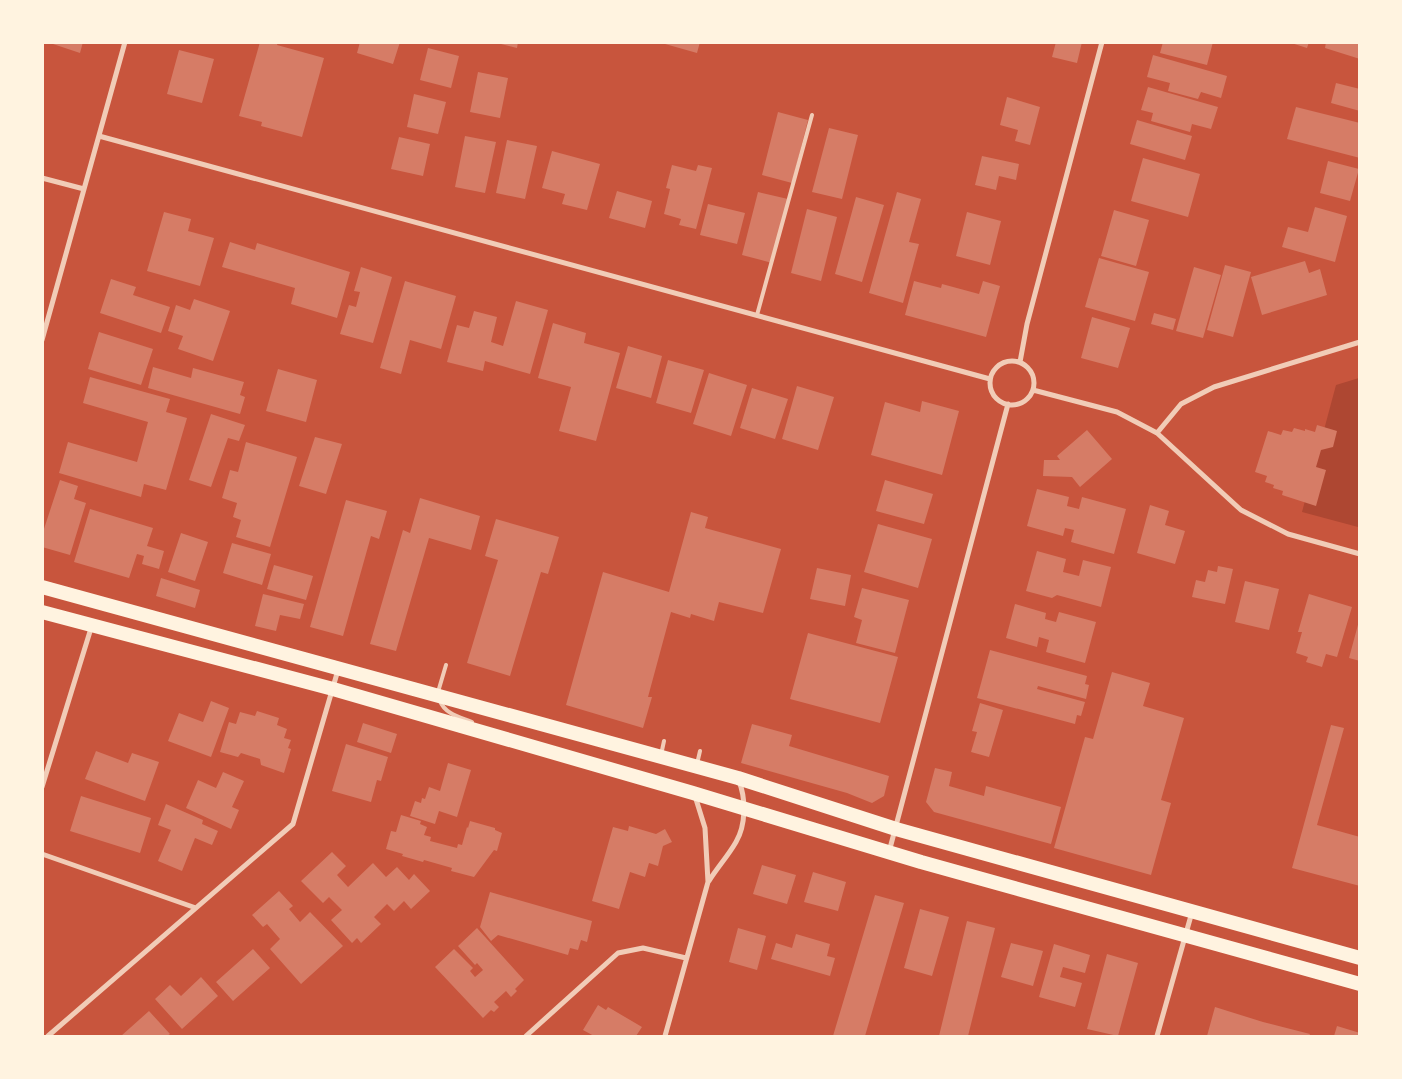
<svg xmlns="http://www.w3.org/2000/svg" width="1402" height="1079" font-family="Bitter,serif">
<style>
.green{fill:#ae4732}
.building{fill:#d67c66}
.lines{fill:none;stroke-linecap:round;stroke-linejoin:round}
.service{stroke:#f1ccb7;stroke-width:4}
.minor{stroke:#f1ccb7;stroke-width:5}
.trunk{stroke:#fff3e0;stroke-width:14}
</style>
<rect width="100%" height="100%" fill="#c8553d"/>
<!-- green -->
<path class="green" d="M1359,378L1360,521L1358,527L1302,512L1336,385Z"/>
<!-- building -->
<path class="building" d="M47,42H83L80,53Z
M260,42H278L277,45L324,58L302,137L261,126L262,122L239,116Z
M360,42H400L393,64L357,53Z
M493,42H518L517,48Z
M658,42H700L697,53Z
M1056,42H1082L1077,63L1052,57Z
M1163,42H1213L1207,65L1160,53Z
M1288,42H1309L1307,48Z
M1326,42H1360V59L1325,48Z
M428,48L459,56L451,88L420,80Z
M179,50L214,59L202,103L167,94Z
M1153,55L1227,76L1221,98L1201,92L1198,99L1168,91L1170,83L1147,77Z
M478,72L508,78L500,118L470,112Z
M1336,83L1360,89V111L1331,103Z
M1148,87L1218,107L1211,129L1192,124L1190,132L1151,121L1153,113L1141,110Z
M414,94L446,102L438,134L407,127Z
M1007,97L1040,107L1030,145L1015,141L1018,130L1000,125Z
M1296,107L1360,123V158L1287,139Z
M778,112L808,120L792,183L762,175Z
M1137,120L1192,136L1185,160L1130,144Z
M829,128L858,135L842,199L812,192Z
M465,136L496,142L485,193L455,187Z
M399,137L430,144L423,176L391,169Z
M507,140L537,146L525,199L496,193Z
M552,151L600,164L587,210L562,204L565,194L542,188Z
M982,156L1019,164L1016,180L999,176L996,190L975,185Z
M1143,158L1200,174L1188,217L1131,201Z
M1328,161L1359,169L1350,201L1320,193Z
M672,165L696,171L698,165L712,168L696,229L679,225L681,219L664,214L670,189L666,188Z
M617,191L652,201L645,228L609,218Z
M758,192L788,199L772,263L742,255Z
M897,192L921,199L909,242L919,244L903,303L869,293Z
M856,197L884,205L862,282L835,274Z
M708,204L745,213L737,244L700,235Z
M1315,207L1347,216L1335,262L1282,247L1288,227L1308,232Z
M807,209L837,217L821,281L791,273Z
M1114,210L1149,220L1136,266L1101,256Z
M164,212L191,219L188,231L214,238L200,286L147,271Z
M967,212L1001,221L990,265L956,256Z
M230,242L255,250L257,243L350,272L337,318L291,304L295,288L222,267Z
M1099,258L1149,272L1135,321L1085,307Z
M1305,261L1309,273L1320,269L1327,295L1262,315L1251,277Z
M1225,265L1251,272L1233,337L1207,330Z
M361,267L392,277L373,343L340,334L349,305L356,307L360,292L354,291Z
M1194,267L1221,275L1203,338L1176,331Z
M111,279L136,287L133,295L170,307L161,333L100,313Z
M405,281L456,296L441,349L410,340L401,374L380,368Z
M914,281L941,288L942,284L979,294L983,281L1000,286L986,337L905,315Z
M194,299L230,311L213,361L178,349L183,336L168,331L176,305L190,310Z
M516,301L548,310L530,374L485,361L483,371L447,362L457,325L469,328L474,311L497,317L491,342L503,346Z
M1154,313L1176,319L1173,330L1151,324Z
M1092,317L1130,328L1118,368L1081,358Z
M553,323L586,333L584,343L620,353L596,441L559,431L571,387L538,378Z
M99,332L153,349L141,385L88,369Z
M628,346L662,356L651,398L616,388Z
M668,360L704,370L691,413L656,403Z
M153,367L191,378L193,368L244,382L240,395L245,397L240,414L148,388Z
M278,369L317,380L306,422L266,411Z
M709,373L747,385L731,436L693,424Z
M90,377L170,399L166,412L187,418L166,490L144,484L141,497L59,473L68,442L137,462L148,422L83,403Z
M797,386L834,397L818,450L782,439Z
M752,388L788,399L775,439L740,428Z
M922,401L959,411L942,475L871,455L885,402L920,412Z
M211,414L245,425L239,441L228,438L211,487L189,480Z
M1317,425L1337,431L1333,447L1321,450L1316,467L1326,470L1316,506L1282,495L1283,491L1273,488L1274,485L1265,482L1267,476L1255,472L1268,431L1281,435L1283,430L1292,432L1294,428L1305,431V429L1315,432Z
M1087,430L1112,459L1080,487L1072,477L1043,476L1044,460H1060L1057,456Z
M315,437L342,444L326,494L299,486Z
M246,442L297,457L270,547L236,537L241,520L233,517L237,503L222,498L230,470L238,472Z
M60,480L78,486L74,499L86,503L70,555L42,547V535Z
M885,480L933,494L924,524L876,511Z
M1037,489L1069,497L1067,506L1079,509L1082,497L1126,509L1114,554L1071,542L1074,530L1065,528L1063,536L1027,526Z
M420,498L480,516L471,550L429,538L396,651L370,644L403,530L410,533Z
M346,500L387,511L379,539L371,536L343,636L310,627Z
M1150,505L1169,511L1165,525L1185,531L1175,564L1137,553Z
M90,509L153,528L147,546L164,551L159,569L142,564L144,556L137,554L129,578L74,562Z
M691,512L708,517L705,528L781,549L763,613L719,602L714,621L691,614L690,618L671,612L648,697H652L643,728L566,705L603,572L669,592Z
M496,519L559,537L548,574L541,572L510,676L467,663L498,560L485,556Z
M878,524L932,539L918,588L864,572Z
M181,533L208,542L195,581L168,572Z
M232,543L271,554L262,585L223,573Z
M1037,551L1066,559L1063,572L1079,576L1083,560L1111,567L1101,607L1057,595L1052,598L1026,591Z
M274,565L313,576L306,600L267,589Z
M1218,566L1233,569L1225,604L1192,597L1196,580L1205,582L1208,570L1217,572Z
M817,568L851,575L845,606L810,599Z
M161,578L200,590L195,608L156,596Z
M1245,581L1279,589L1269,630L1235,622Z
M862,588L909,600L895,653L856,643L862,620L854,617Z
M263,594L304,604L300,619L280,615L276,631L255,626Z
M1309,594L1352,607L1337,657L1326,654L1322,667L1306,662L1308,657L1296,653L1302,632H1298Z
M1015,604L1046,613L1045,619L1056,622L1059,612L1096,622L1085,663L1046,652L1049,640L1039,637L1037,647L1006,638Z
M1359,621H1360V661L1349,658Z
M808,633L898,657L880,723L790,699Z
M990,650L1087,676L1085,684L1089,685L1086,699L1038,686L1037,689L1085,702L1081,716L1077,715L1075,724L977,698Z
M1112,672L1150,683L1143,706L1184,718L1161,800L1171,803L1151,875L1054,848L1085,737L1093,739Z
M211,701L229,708L211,757L168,741L179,713L203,722Z
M980,703L1003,710L989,757L971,752L977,732L972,731Z
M257,711L279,718L277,725L287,729L284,738L291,740L288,748L291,749L284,773L261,765L260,759L241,753L238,757L220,752L229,722L236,724L240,712L255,716Z
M363,723L397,734L391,753L357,742Z
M752,724L792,735L789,746L889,776L884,796L872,803L847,793L741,763Z
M1331,725L1344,728L1317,825L1360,837V886L1292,868Z
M346,744L388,757L381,781L377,780L371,802L332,791Z
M96,751L128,763L132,753L159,762L145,801L85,779Z
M448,763L471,770L457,817L439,811L435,824L410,816L415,801L421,803L422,798L425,799L429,787L440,791Z
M935,768L952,772L949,786L984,796L986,786L1061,807L1051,844L934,812L926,802Z
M223,772L244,781L232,807L239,810L231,829L186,808L198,780L216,788Z
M81,796L151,818L140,853L70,831Z
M166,804L203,820L202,824L218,831L212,845L195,838L182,871L158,861L171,830L158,825Z
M401,815L421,821L420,824L427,827L424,835L431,837L430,841L457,848L458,844L462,845L467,827L468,828L470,821L495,828V830L502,833L497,851L494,850L474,877L451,871L452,868L424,860L423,862L402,856L403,854L386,849L391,831L396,832Z
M629,826L656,834L665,829L672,842L663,846L658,866L649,863L645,877L630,872L619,909L592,901L613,827L628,831Z
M332,852L346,866L337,875L348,887L373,863L386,877L397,867L409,880L414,874L430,891L411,909L404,901L394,911L387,904L374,917L381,924L361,943L357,938L352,943L331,920L342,910L329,897L323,903L301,881Z
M762,865L796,875L787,904L753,894Z
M813,872L846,882L838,911L804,902Z
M279,891L293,906L289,909L300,922L310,912L343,946L301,984L270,949L280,939L267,924L263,927L252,915Z
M490,892L592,921L587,942L581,940L578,950L570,948L568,955L498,935L491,941L480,927Z
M875,895L904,903L865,1036H833Z
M920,909L949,917L932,976L904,968Z
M967,921L995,928L968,1036H939Z
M477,928L524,980L515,989L517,991L511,997L506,991L494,1002L499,1007L494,1012L491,1010L483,1018L435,967L454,949L473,968L470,971L475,977L483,970L477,963L475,965L458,946Z
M738,928L766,936L757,970L729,962Z
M796,934L830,944L827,956L835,958L830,976L771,959L776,943L792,948Z
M1011,943L1043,951L1033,986L1001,977Z
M1054,944L1090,955L1085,973L1063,967L1060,977L1082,983L1075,1007L1039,997Z
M253,949L270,968L233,1001L216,982Z
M1107,954L1138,963L1118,1036L1087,1029Z
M201,977L218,996L182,1029L155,999L170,985L181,996Z
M598,1005L606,1010L608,1007L642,1027L636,1036H594L583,1030Z
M1215,1007L1263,1022L1310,1034L1309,1036H1207Z
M149,1011L170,1034L167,1036H121Z
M1337,1026L1360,1033V1036H1334Z"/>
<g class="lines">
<!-- service -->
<path class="service" d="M757,315L812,115
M438,692L446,665
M440,701C445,714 460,717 472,722
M661,755L664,741
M697,764L700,751"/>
<!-- minor -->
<path class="minor" d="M99,136L990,379
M42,178L84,189
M42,340L125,42
M990 383a22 22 0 1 1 44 0a22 22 0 1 1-44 0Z
M1020,362L1027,324L1102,42
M1033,390L1117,412L1157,433L1241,510L1288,534L1360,554
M1157,433L1181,404L1214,387L1360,342
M42,787L92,625
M889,852L1008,404
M42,854L196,908
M709,881C717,868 728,856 736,842C746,825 746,799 739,781
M48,1036L293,824L338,670
M526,1036L618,953L643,948L686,958
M665,1036L708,882L705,828L695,796
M1157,1036L1192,912"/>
<!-- trunk -->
<path class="trunk" d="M42,587L738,778L896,829L1360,958
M42,612L333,689L693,793L921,862L1360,984"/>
</g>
<!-- border -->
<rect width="1402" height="1079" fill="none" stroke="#fff3e0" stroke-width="88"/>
</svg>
